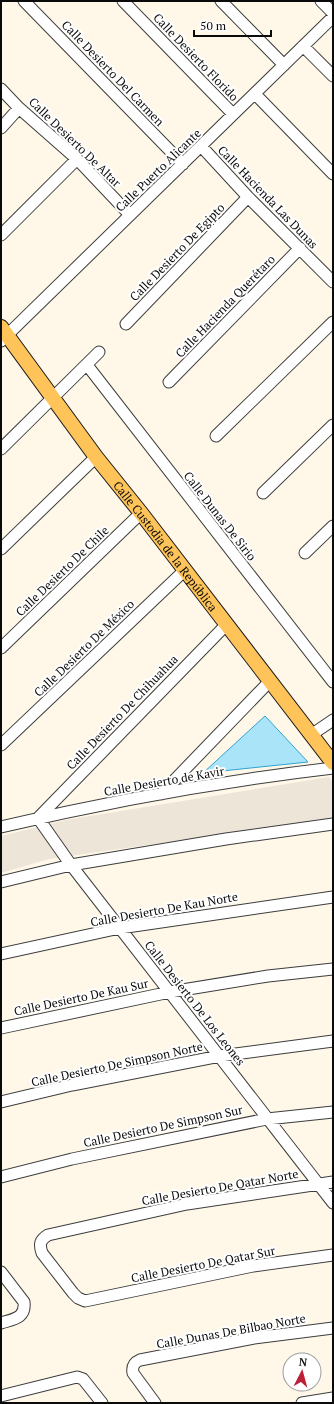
<svg xmlns="http://www.w3.org/2000/svg" width="334" height="1404" font-family="'PT Serif',serif">
<style>
.plaza{fill:#ede5d8}
.water{fill:#aae4f8;stroke:#2fa3d1}
.lines{fill:none;stroke-linecap:round;stroke-linejoin:round}
.minor-casing{stroke:#3d3d3d;stroke-width:13}
.major-casing{stroke:#1b1b1b;stroke-width:16}
.minor{stroke:#fff;stroke-width:11}
.major{stroke:#fec359;stroke-width:14}
.labels{text-anchor:middle;dominant-baseline:central;stroke-width:4;stroke-linejoin:round;paint-order:stroke}
.street-label{font-size:12px;fill:#0a0a0a;stroke:#fff}
</style>
<rect width="100%" height="100%" fill="#fff8e8"/>
<!-- plaza -->
<path class="plaza" d="M329,777L333,783V819L49,859L1,873V836L66,820Z"/>
<!-- water -->
<path class="water" d="M265,716L308,762L203,773Z"/>
<g class="lines">
<!-- minor casing -->
<g class="minor-casing">
<path id="minor" d="M24,1L183,164
M123,1L233,114
M221,1L284,65
M321,1L333,13
M303,46L333,76
M1,89L19,108L77,159L130,215
M255,94L333,174
M1,128L19,108
M201,146L248,197L333,282
M1,235L77,159
M126,324L248,197
M1,341L333,17
M87,365L333,682
M169,382L300,248
M216,436L333,322
M1,449L99,352
M263,493L333,425
M1,549L96,457
M305,553L333,526
M226,625L38,818L71,865L333,1203
M1,648L141,513
M311,735L333,720
M1,745L185,570
M161,794L269,682
M1,827C110,801 222,781 333,768
M1,882L71,865L226,839L333,824
M1,954L120,928L333,897
M1,1028L170,992L268,976L333,969
M1,1102L72,1085L220,1056L333,1041
M1,1177L72,1159L267,1119L333,1112
M333,1182L187,1204L48,1235C40,1240 39,1244 42,1253L73,1293L78,1298L85,1301L253,1266L333,1255
M1,1272L24,1302C26,1318 14,1319 1,1323
M1,1396L77,1377L83,1379L102,1403
M155,1403L133,1373C132,1367 133,1363 140,1360L254,1338L333,1328
M302,1403L333,1398"/>
</g>
<!-- major casing -->
<g class="major-casing">
<g id="major">
<path id="s1" d="M1,327L96,457L141,513L333,763"/>
</g>
</g>
<!-- minor -->
<use href="#minor" class="minor"/>
<!-- major -->
<use href="#major" class="major"/>
</g>
<g class="labels">
<!-- street labels -->
<g class="street-label">
<text transform="translate(196 57) rotate(46)">Calle Desierto Florido</text>
<text transform="translate(113 73) rotate(46)">Calle Desierto Del Carmen</text>
<text transform="translate(75 142) rotate(44)">Calle Desierto De Altar</text>
<text transform="translate(158 170) rotate(-44)">Calle Puerto Alicante</text>
<text transform="translate(268 197) rotate(46)">Calle Hacienda Las Dunas</text>
<text transform="translate(177 252) rotate(-46)">Calle Desierto De Egipto</text>
<text transform="translate(225 306) rotate(-46)">Calle Hacienda Querétaro</text>
<text transform="translate(220 516) rotate(52)">Calle Dunas De Sirio</text>
<text stroke="none"><textPath href="#s1" startOffset="274">Calle Custodia de la República</textPath></text>
<text transform="translate(62 571) rotate(-44)">Calle Desierto De Chile</text>
<text transform="translate(84 648) rotate(-44)">Calle Desierto De México</text>
<text transform="translate(122 712) rotate(-46)">Calle Desierto De Chihuahua</text>
<text transform="translate(164 781) rotate(-10)">Calle Desierto de Kavir</text>
<text transform="translate(164 909) rotate(-10)">Calle Desierto De Kau Norte</text>
<text transform="translate(81 997) rotate(-12)">Calle Desierto De Kau Sur</text>
<text transform="translate(195 1003) rotate(52)">Calle Desierto De Los Leones</text>
<text transform="translate(117 1064) rotate(-12)">Calle Desierto De Simpson Norte</text>
<text transform="translate(163 1126) rotate(-12)">Calle Desierto De Simpson Sur</text>
<text transform="translate(220 1187) rotate(-10)">Calle Desierto De Qatar Norte</text>
<text transform="translate(203 1264) rotate(-11)">Calle Desierto De Qatar Sur</text>
<text transform="translate(231 1331) rotate(-10)">Calle Dunas De Bilbao Norte</text>
</g>
</g>
<!-- border -->
<rect width="334" height="1404" fill="none" stroke="#0a0a0a" stroke-width="4"/>
<!-- north arrow -->
<g transform="translate(302 1372) rotate(6)"><circle r="19" fill="#ffffff" stroke="#9d9d9d"/>
<path d="M0-3L7 15L0 10L-7 15Z" fill="#be1f39"/>
<text y="-6" font-size="11" font-weight="bold" text-anchor="middle" fill="#0a0a0a">N</text>
</g>
<!-- scale -->
<path d="M194 30v6h77v-6" fill="none" stroke="#0a0a0a" stroke-width="2"/>
<text x="200" y="30" font-size="12" fill="#0a0a0a" stroke="#ffffff" stroke-width="3" paint-order="stroke">50 m</text>
</svg>
